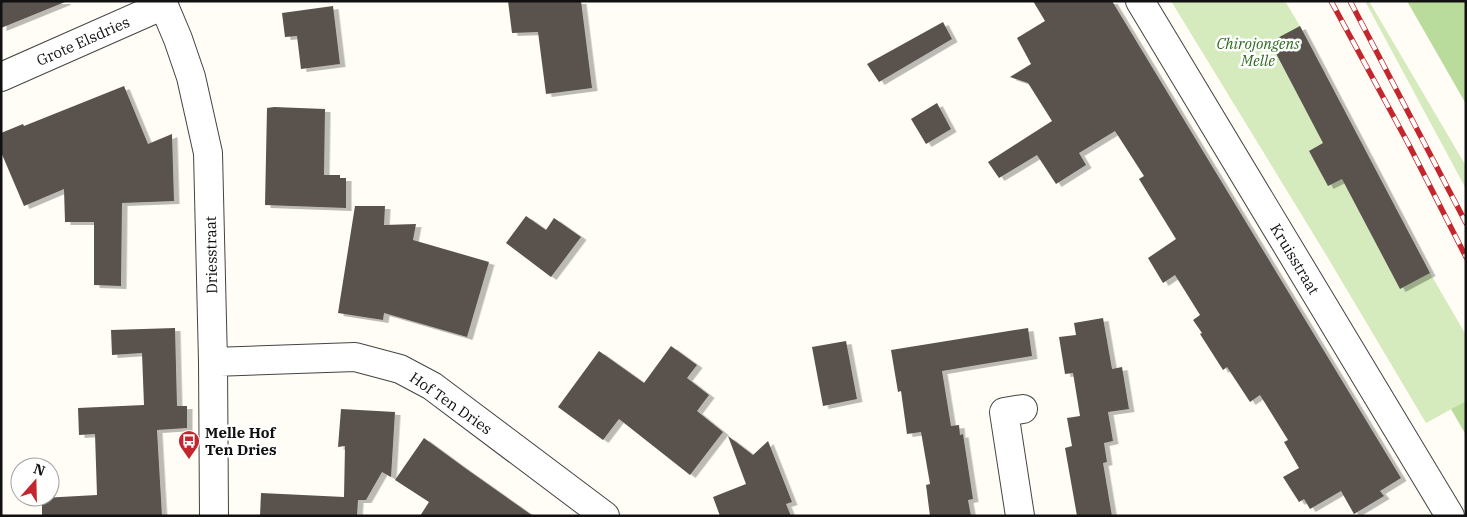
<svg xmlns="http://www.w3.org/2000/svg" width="1467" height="517" font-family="'IBM Plex Serif',serif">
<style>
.green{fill:#d5ebbd}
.forest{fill:#b9dc9c}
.building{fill:#5a524d;filter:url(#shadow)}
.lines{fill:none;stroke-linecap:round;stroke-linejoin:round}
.minor-casing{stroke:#444;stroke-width:30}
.minor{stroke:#fff;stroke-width:28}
.rail-casing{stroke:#c4262e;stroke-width:5.5}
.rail{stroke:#fff;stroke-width:4;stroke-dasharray:11;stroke-linecap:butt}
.labels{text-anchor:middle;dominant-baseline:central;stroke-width:5;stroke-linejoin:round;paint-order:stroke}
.street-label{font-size:15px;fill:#111;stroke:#fff}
.park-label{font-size:15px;font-style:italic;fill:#2f6b1f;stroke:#fff}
.poi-label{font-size:15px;font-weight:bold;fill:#111;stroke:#fff;text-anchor:start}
</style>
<defs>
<filter id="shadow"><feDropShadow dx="5.5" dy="3" stdDeviation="0" flood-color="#0004"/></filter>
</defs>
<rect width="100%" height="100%" fill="#fffdf5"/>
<!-- green -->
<path class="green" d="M1171,1H1285L1300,26L1430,273L1466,335V401L1426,423L1328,258Z
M1365,1H1369L1466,166V189Z"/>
<!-- forest -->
<path class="forest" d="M1407,1H1466V104Z
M1466,401V435L1451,409Z"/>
<!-- building -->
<path class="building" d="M1,1H65V2L1,28Z
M508,1H581L592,88L546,94L538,32L512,33Z
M1033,1H1112L1401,478L1380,491L1384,496L1354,514L1341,491L1310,509L1304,499L1299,502L1283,477L1299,468L1284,442L1288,440L1260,395L1250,402L1227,367L1223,370L1200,334L1202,333L1193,320L1200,315L1175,275L1163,283L1148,258L1176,239L1139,179L1144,176L1115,131L1079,153L1086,165L1056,184L1037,155L999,178L988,162L1052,121L1028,83L1010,77L1031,64L1017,38L1045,21Z
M333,6L340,64L301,69L297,36L285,37L282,13Z
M943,22L952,39L879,82L867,64Z
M1300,26L1430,273L1400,289L1342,179L1328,186L1309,151L1323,143L1270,42Z
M124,86L148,144L172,134L174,201L122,203L121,286L94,285V222H65L64,189L24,206L1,152V133L23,124L24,126Z
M937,103L951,129L926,144L911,119Z
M274,107L325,109L324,175H340V178H346V208L265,205L267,108Z
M355,206H385L384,225L416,224L413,240L489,262L467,337L384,313L383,320L338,313Z
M526,216L546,230L554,218L581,237L551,277L506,243Z
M1103,318L1112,369L1122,367L1129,409L1108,412L1113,441L1104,443L1107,462L1103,463L1112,516H1077L1065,448L1072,446L1067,418L1080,416L1073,373L1065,374L1059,337L1076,335L1074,323Z
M175,328L177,406H187V428L157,430L162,516H42V498L97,495L95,434L79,435L78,408L144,405L142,353L112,355L111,330Z
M1028,328L1032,356L942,371L951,426L959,425L960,435L963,434L973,499L968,500L971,516H930L926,485L930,484L921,432L907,434L901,391L898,392L891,350Z
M846,341L857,399L823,406L812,347Z
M671,346L697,365L687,378L709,395L697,411L723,432L690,475L619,419L603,440L558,407L599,351L644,383Z
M341,409L395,412L391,477L382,472L366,500H358L357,516H260L261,493L344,497L345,446L338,447Z
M728,436L753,455L768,441L792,502L786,504L791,516H720L713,497L746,484Z
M424,438L465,468L533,516H420L429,502L395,480Z"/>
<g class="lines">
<!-- minor casing -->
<g class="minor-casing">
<path id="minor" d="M162,1L178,39L191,77L208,153L213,362L214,516
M1140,1L1450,516
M1,77L164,5
M213,362L355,357L400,369L432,386L605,516
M1020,516L1004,412L1023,409"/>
</g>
<!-- minor -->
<use href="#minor" class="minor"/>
<!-- rail casing -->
<g class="rail-casing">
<path id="rail" d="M1331,1L1409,145L1466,257
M1350,1L1466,223"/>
</g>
<!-- rail -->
<use href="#rail" class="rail"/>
</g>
<!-- icons -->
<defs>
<g id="bus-pin" transform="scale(1.125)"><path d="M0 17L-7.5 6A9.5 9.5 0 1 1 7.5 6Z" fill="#c4262e" stroke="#fff"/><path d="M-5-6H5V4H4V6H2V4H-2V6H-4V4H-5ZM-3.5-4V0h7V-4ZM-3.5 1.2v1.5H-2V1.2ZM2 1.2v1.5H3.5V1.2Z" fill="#fff"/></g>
</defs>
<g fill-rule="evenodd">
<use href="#bus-pin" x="189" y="441"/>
</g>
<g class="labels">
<!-- street labels -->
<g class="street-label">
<text transform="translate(83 41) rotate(-24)">Grote Elsdries</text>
<text transform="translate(211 255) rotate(-91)">Driesstraat</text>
<text transform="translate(1295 259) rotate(59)">Kruisstraat</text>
<text transform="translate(451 403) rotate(35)">Hof Ten Dries</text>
</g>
<!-- park labels -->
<g class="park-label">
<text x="1258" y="43">Chirojongens<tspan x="1258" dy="17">Melle</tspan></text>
</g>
<!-- poi labels -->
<g class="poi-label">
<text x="205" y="432">Melle Hof<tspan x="205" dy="17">Ten Dries</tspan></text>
</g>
</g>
<!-- border -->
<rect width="1467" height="517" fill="none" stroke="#111111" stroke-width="5"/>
<!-- north arrow -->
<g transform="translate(35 482) rotate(20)"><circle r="24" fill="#ffffff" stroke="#a0a0a0"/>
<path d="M0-4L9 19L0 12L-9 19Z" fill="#c4262e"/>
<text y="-8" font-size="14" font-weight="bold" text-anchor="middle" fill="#111111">N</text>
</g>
</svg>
